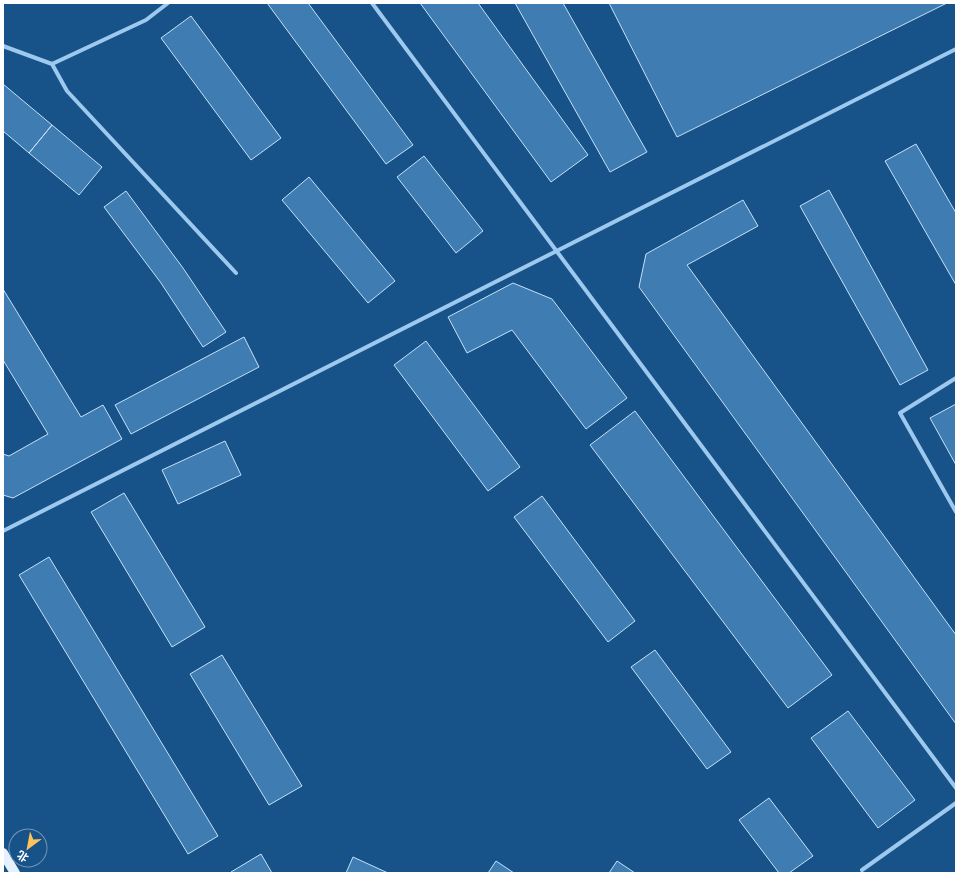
<svg xmlns="http://www.w3.org/2000/svg" width="959" height="876" font-family="'Exo 2','Noto Sans SC',sans-serif">
<style>
.building{fill:#3f7cb2;stroke:#c4e1fa}
.lines{fill:none;stroke-linecap:round;stroke-linejoin:round}
.minor{stroke:#9ec9ee;stroke-width:4}
.primary{stroke:#e5f1ff;stroke-width:10}
</style>
<rect width="100%" height="100%" fill="#175289"/>
<!-- building -->
<path class="building" d="M267,3H308L413,145L386,164Z
M420,3H478L588,155L551,182Z
M515,3H563L647,152L610,172Z
M609,3H947L677,137Z
M191,16L281,138L251,160L161,38Z
M3,84L52,125L29,153L3,131Z
M52,125L102,167L79,195L29,153Z
M916,144L956,213V285L885,161Z
M424,156L483,231L456,253L397,177Z
M309,177L395,281L368,303L282,200Z
M829,190L928,370L900,385L800,206Z
M126,191L183,268L226,332L203,347L161,283L104,207Z
M743,200L758,226L687,265L956,635V724L639,287L646,254Z
M513,283L552,299L627,398L586,429L512,330L467,353L448,317Z
M3,289L81,417L103,405L122,439L13,498L3,495V454L9,456L48,434L3,360Z
M244,337L259,367L131,434L115,405Z
M426,341L520,467L488,491L394,365Z
M956,404V465L930,418Z
M635,411L832,675L788,708L590,445Z
M225,441L241,475L178,504L162,470Z
M124,493L205,627L172,647L91,512Z
M542,496L635,621L608,642L514,517Z
M49,557L218,836L188,854L19,575Z
M655,650L731,752L707,769L631,667Z
M222,655L302,786L269,805L190,674Z
M848,711L915,800L878,828L811,738Z
M769,798L813,856L789,873H779L739,820Z
M261,854L272,873H231V872Z
M353,857L388,873H346Z
M496,861L514,873H488Z
M617,861L635,873H609Z"/>
<g class="lines">
<!-- minor -->
<path class="minor" d="M372,3L956,788
M3,46L52,64L146,20L168,3
M52,64L67,91L236,273
M956,378L900,413L956,512
M3,531L956,49
M862,870L956,803"/>
<!-- primary -->
<path class="primary" d="M3,853L15,873"/>
</g>
<!-- border -->
<rect width="959" height="876" fill="none" stroke="#ffffff" stroke-width="8"/>
<!-- north arrow -->
<g transform="translate(28 848) rotate(212)"><circle r="19" fill="#175289" stroke="#7497b8"/>
<path d="M0-3L7 15L0 10L-7 15Z" fill="#ffc35b"/>
<text y="-6" font-size="11" font-weight="bold" text-anchor="middle" fill="#ffffff">北</text>
</g>
</svg>
